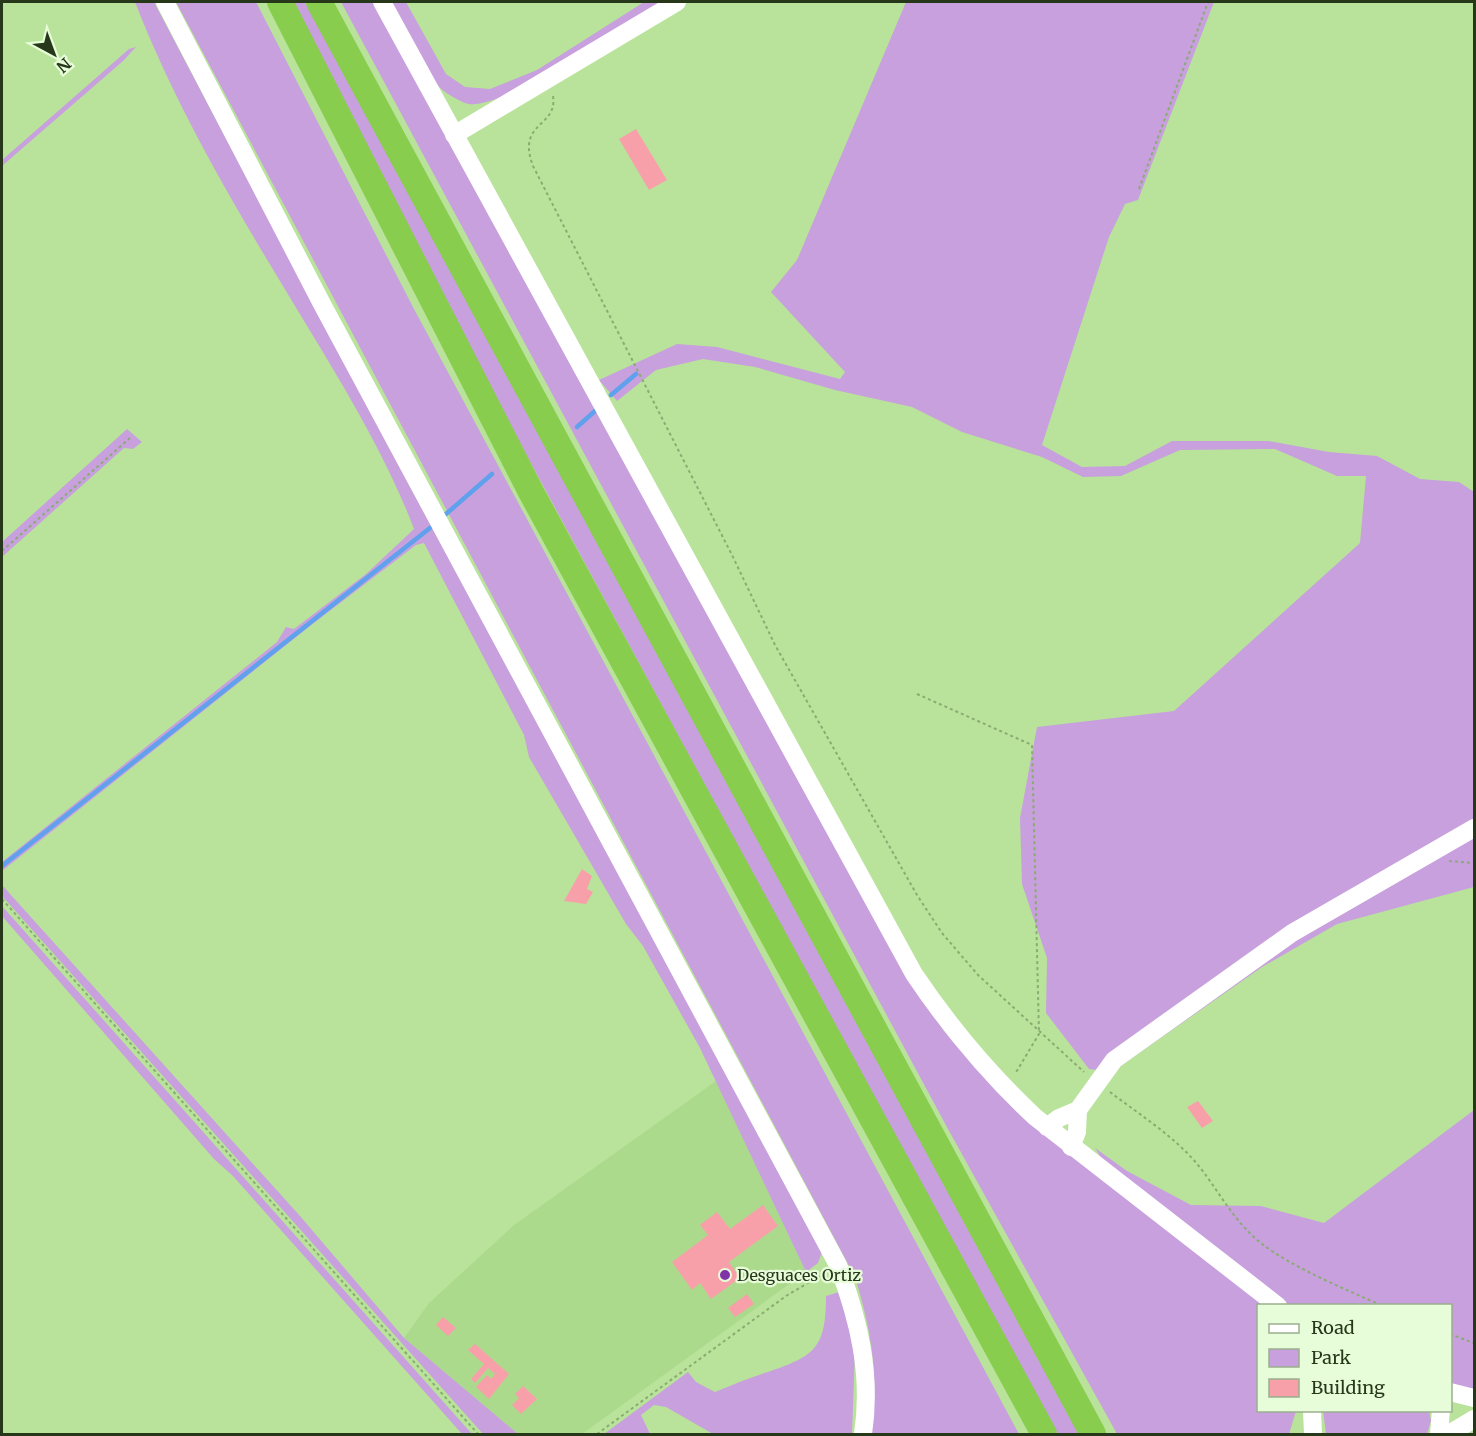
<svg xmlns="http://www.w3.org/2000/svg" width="1476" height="1436" font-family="Merriweather,serif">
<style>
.built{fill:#acda8c}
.green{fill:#c7a0dd}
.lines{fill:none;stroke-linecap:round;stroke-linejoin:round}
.stream{stroke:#5fa1ed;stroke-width:4.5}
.building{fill:#f8a0a9}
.path{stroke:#8aab71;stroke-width:2;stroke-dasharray:3 3;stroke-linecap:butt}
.minor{stroke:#fff;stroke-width:18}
.highway{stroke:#89cd4e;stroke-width:26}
.poi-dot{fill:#8134a5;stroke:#e7fdd9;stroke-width:2}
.labels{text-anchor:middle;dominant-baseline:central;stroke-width:4.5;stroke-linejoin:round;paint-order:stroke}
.poi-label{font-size:16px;fill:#26371a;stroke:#e7fdd9;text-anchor:start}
</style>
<rect width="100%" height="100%" fill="#b9e39b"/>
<!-- built -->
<path class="built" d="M716,1081L806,1272L582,1434H518L404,1338L429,1303L514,1225Z"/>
<!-- green -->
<path class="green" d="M135,2H154L377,425L822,1252L818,1263L806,1272L700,1048L643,946L626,924L529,757L524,735L424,543L416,545L310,626L2,871V862L277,642L286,627L294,629L366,574L414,529C383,447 334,371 289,296C232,202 175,105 135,2Z
M176,2H256L414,309L1019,1434H871C879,1376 872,1333 855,1277Z
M289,2H305L1079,1434H1056L448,310Z
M341,2H374L902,968L944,1031L992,1085L1267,1305L1258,1306V1410L1296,1411L1289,1434H1117L948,1129Z
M390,2H406L446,74L465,87L490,89L537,70L644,2H663C627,24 506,109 469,104C463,103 453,97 448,94C424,79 404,27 390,2Z
M906,2H1214L1138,200L1125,204L1109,237L1042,445L1082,467L1125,466L1172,441H1268L1329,452L1377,456L1420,479L1459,482L1474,492V887L1337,924L1262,967L1112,1072L1089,1069L1046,1013L1047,958L1022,884L1020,818L1037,727L1174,711L1360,543L1366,476H1337L1275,449L1180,450L1121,476L1083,477L1042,457L962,432L912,407L835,390L755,367L703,359L656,370L617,401L599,380L677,344L717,347L840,379L845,372L771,292L797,260Z
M136,47L123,61L2,166V160L129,49Z
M127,429L142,442L133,449L124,448L2,557V542Z
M2,885L300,1216L404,1338L518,1434H483L2,896Z
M2,906L472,1434H462L233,1176L214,1159L2,916Z
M1474,1110V1392L1451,1385L1450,1306L1289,1305L1251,1274L1105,1164L1095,1148L1127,1171L1191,1205L1261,1206L1324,1223Z
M839,1292L855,1350L852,1434H713L666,1407L654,1405L641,1415L650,1434H604L688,1372L696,1382L715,1392C733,1385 750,1377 768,1372C815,1356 826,1348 826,1296Z
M1323,1410L1429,1411L1431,1421L1427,1434H1326Z"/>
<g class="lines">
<!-- stream -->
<path class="stream" d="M611,395L636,374
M577,427L595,411
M446,514L492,474
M2,866L430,528"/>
</g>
<!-- building -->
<path class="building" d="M636,129L667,180L649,190L619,139Z
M582,869L592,876L587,889L593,892L586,904L564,901Z
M1198,1101L1213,1121L1202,1128L1187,1107Z
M763,1205L778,1226L729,1262L740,1278L711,1299L700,1283L692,1290L672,1262L708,1235L700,1225L717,1212L730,1229Z
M747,1294L754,1304L735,1317L728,1308Z
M443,1317L456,1328L448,1336L436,1325Z
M475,1344L509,1374L489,1399L476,1387L487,1375L491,1379L495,1374L488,1368L475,1383L471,1379L484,1364L468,1350Z
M523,1386L537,1399L521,1414L512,1405L519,1398L515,1394Z"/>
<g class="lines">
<!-- path -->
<path class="path" d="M553,96C558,128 516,121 533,166L732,555L775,645L917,895L942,933L978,975L1084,1072
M1139,189L1208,2
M2,551L130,438
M917,694L1032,745L1039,1034L1015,1074
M1449,861L1474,863
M2,899L478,1434
M1110,1092C1140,1115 1174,1136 1198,1165C1219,1191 1234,1222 1261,1243C1291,1267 1347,1290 1383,1306
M1450,1334L1474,1343
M597,1434L786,1296L823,1274"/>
<!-- minor -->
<path class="minor" d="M165,2L322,304L838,1265C859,1320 872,1375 863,1434
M382,2L914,974C949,1026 989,1074 1035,1117L1278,1306
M454,135L677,2
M1047,1127L1059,1118L1078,1110
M1071,1147L1077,1132L1078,1110L1114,1060L1292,933L1474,828
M1450,1392L1474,1398
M1312,1410L1313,1434
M1439,1434L1441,1410
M1449,1434L1474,1419"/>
<!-- highway -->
<path class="highway" d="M280,2L531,492L1044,1434
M319,2L1093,1434"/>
</g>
<!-- markers -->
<circle class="poi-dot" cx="725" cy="1275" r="6"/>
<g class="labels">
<!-- poi labels -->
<g class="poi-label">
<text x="737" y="1275">Desguaces Ortiz</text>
</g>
</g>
<!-- border -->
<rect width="1476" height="1436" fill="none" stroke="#26371a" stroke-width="6"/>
<!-- legend -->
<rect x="1257" y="1304" width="195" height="108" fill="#e7fdd9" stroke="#9aae8d" stroke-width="1.5"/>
<rect x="1269" y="1324" width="30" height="9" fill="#ffffff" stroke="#9aae8d" stroke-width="1.5"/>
<text x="1311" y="1334" font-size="18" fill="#26371a">Road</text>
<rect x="1269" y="1349" width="30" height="18" fill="#c7a0dd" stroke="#9aae8d" stroke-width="1.5"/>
<text x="1311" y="1364" font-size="18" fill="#26371a">Park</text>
<rect x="1269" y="1379" width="30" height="18" fill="#f8a0a9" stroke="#9aae8d" stroke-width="1.5"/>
<text x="1311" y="1394" font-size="18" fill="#26371a">Building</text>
<!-- north arrow -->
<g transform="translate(54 54) rotate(139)" stroke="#e7fdd9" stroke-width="4.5" paint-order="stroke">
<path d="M0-4.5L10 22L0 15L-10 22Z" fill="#26371a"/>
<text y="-9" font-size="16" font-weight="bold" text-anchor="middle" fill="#26371a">N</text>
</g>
</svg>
